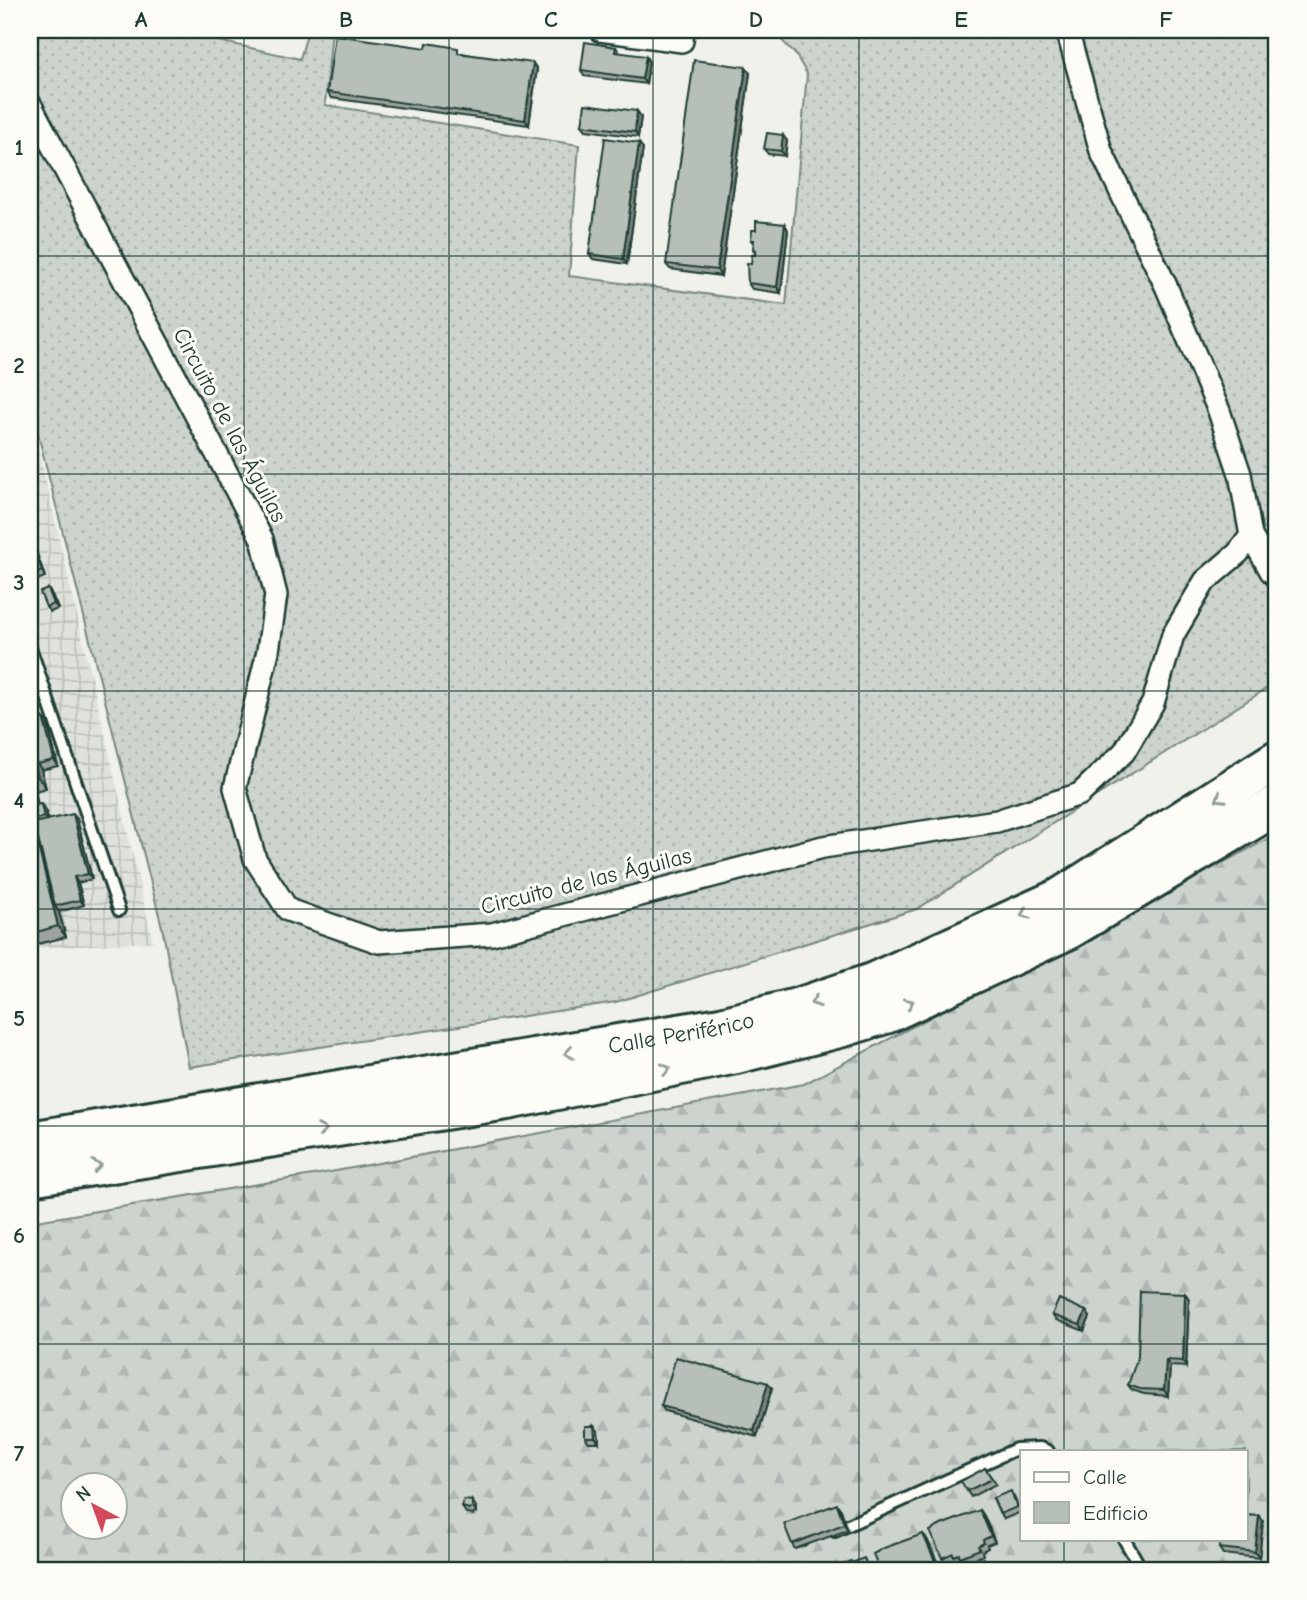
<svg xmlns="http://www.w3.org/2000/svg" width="1307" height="1600" font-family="'Comic Neue',sans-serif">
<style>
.industrial{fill:url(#industrial-grid)}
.grass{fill:url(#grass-dots);stroke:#768880;stroke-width:2}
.forest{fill:url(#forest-firs);stroke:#768880;stroke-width:2;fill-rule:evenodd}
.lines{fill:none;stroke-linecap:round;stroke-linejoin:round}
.lane-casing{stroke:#1f3d34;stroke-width:16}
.street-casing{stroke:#1f3d34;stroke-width:26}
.highway-casing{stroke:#1f3d34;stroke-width:44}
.lane{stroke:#fdfcf7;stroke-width:10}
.street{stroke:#fdfcf7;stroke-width:21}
.highway{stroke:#fdfcf7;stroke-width:38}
.wall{fill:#9da49e;stroke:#1f3d34;stroke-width:2}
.shaded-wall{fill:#7f8681;stroke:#1f3d34;stroke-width:2}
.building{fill:#b6bfb8;stroke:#1f3d34;stroke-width:2}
.oneway{stroke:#8e9c96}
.grid{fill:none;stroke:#1f3d34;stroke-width:2;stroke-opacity:0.55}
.labels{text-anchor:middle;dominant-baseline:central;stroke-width:6;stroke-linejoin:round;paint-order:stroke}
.street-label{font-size:23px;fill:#1f3d34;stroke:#fdfcf7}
.neatline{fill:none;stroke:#1f3d34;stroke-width:2.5}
.grid-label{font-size:23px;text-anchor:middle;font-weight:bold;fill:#1f3d34}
</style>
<defs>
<pattern id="industrial-grid" width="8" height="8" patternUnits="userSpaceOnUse" patternTransform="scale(1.75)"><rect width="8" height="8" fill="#dfe2dc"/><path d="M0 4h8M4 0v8" fill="none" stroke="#bfc3bd"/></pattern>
<pattern id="grass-dots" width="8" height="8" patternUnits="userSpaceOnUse" patternTransform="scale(1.75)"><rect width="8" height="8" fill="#cdd3cd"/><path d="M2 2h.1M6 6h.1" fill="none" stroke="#b0b6b1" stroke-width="1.8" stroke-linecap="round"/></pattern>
<pattern id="forest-firs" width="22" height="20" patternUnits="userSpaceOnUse" patternTransform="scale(1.75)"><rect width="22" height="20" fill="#cdd3cd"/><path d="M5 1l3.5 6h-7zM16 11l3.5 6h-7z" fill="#b0b6b1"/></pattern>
</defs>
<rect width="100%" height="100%" fill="#f0f1eb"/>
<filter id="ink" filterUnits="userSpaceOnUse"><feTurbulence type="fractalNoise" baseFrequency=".0143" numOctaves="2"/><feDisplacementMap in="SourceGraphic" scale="14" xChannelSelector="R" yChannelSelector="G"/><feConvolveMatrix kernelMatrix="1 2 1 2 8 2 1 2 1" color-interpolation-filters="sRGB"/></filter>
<g filter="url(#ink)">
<!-- industrial -->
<path class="industrial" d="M30,413L153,942L40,948L30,954Z"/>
<!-- grass -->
<path class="grass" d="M30,30H169L300,59L308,30H332L325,105L579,145L569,276L786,305L807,74L796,55L772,30H1277V682L917,909L616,1002L189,1067L162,927L30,402Z"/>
<!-- forest -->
<path class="forest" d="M1277,834V1570H30V1222L325,1173L804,1084ZM1022,1451H1246V1539H1022ZM74,1484H116V1526H74Z"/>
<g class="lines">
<!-- lane casing -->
<g class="lane-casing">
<path id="lane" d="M30,647L119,910
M835,1531L1016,1449L1040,1448L1048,1451
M1124,1539L1142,1570"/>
</g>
<!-- street casing -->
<g class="street-casing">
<path id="street" d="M600,30L682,41L683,30
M1067,30L1101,151L1166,286L1219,411L1240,474L1251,536L1271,571L1277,577
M30,104L262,539L276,595L268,651L235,788L255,859L288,910L379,942L492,934L823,847L997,821L1080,794L1124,752L1153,703L1173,635L1205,581L1238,553L1251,536"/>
</g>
<!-- highway casing -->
<g class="highway-casing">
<g id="highway">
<path id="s1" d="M30,1141L721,1027L797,1008L872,983L1060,898L1277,760"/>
<path d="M30,1176L507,1100L736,1054L843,1027L888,1013L1069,929L1277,805"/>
</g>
</g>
<!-- lane -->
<use href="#lane" class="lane"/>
<!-- street -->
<use href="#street" class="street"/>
<!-- highway -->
<use href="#highway" class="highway"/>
</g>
<!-- wall -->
<path class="wall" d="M256,30H272V32Z
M616,47L620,53L649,62L646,84L584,76L581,70Z
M462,53L537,69L529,125L331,98L327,92Z
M750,73L721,276L670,269L666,264Z
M637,111L641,117L638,137L586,130L582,125Z
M787,141L785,156L768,154L764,149Z
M643,148L627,264L593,259L589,254Z
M788,230L781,293L752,289L748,283L751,264L755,252L753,249L754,244L751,240Z
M30,534L45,577L30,583Z
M48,589L52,595L58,609L50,612L46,607Z
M30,720L47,722L58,766L41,770L46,788L35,791L38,805L45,809L48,820L77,819L92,879L78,883L84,905L59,912L66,937L30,946Z
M1185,1293L1189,1299L1186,1367L1170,1366L1168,1396L1144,1394L1132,1390L1128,1385Z
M1086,1311L1090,1317L1084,1331L1056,1320L1052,1315Z
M772,1388L757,1437L665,1411L661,1406Z
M594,1426L598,1431L599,1442H589L585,1437Z
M985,1468L996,1484L971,1497L967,1491Z
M1014,1497L1021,1512L1004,1519L1000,1514Z
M472,1501L476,1507V1512L473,1515L466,1513L462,1507Z
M841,1510L848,1530L795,1549L792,1544Z
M980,1510L984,1516L995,1542L987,1545L988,1548L982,1551L983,1555L964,1563L962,1560L958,1562L956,1559L946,1564L942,1558Z
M1259,1516L1263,1521L1259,1558L1223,1554L1219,1548Z
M923,1534L927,1539L939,1566L929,1570H880Z"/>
<!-- shaded-wall -->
<path class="shaded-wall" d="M646,56L649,62L646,84L642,79Z
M533,63L537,69L529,125L525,120Z
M746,67L750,73L721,276L717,270Z
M637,111L641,117L638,137L635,132Z
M783,135L787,141L785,156L781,151Z
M639,143L643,148L627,264L623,259Z
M785,224L788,230L781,293L777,287Z
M30,534L45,577L42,571L30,539Z
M48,589L52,595L58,609L54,604Z
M43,717L47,722L58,766L54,760Z
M33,758L41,769L46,788L38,777Z
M31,786L35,791L39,811L35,805Z
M30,794L33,820L37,825L55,906L59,912L66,937L58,926L30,814Z
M41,804L45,809L48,822L44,817Z
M73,814L77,819L92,879L88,874Z
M74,877L78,883L84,905L80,900Z
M1185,1293L1189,1299L1186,1367L1183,1361Z
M1086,1311L1090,1317L1084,1331L1080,1325Z
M1166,1360L1170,1366L1168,1396L1164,1390Z
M768,1383L772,1388L757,1437L754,1431Z
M594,1426L598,1431L599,1442L595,1437Z
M472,1501L476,1507V1512L472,1507Z
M837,1504L841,1510L848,1530L844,1524Z
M980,1510L984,1516L995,1542L991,1536Z
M1259,1516L1263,1521L1259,1558L1255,1552Z
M923,1534L927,1539L939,1566L935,1561Z"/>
<!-- building -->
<path class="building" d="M335,35L426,48L427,43L458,48V53L533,63L525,120L327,92Z
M585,42L616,47L615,52L646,56L642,79L581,70Z
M694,60L746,67L717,270L666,264Z
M585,104L637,111L635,132L582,125Z
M767,133L783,135L781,151L764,149Z
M605,138L639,143L623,259L589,254Z
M756,221L785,224L777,287L748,283L747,263L751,264L752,255H755L756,250L753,249L754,240H751L752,230H756Z
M30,539L42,571L30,576Z
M48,589L54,604L46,607L40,592Z
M43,717L54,760L37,764L33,758L30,759V720Z
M33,758L38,777L30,780V759Z
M30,786H31L35,805L41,804L44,817L33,820L30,805Z
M30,814L58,926L30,934Z
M73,814L88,874L74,877L80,900L55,906L34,823Z
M1140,1291L1185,1293L1183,1361L1166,1360L1164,1390L1140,1389L1128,1385L1138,1356Z
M1059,1299L1086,1311L1080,1325L1052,1315Z
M676,1357L768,1383L754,1431L661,1406Z
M585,1426H594L595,1437H585Z
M985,1468L992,1479L967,1491L961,1481Z
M1011,1491L1017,1507L1000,1514L993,1498Z
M464,1500L472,1501V1507L469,1509L462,1507Z
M837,1504L844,1524L792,1544L784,1524Z
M980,1510L991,1536L983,1540L984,1543L978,1546L980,1549L960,1557L959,1554L954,1556L953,1553L942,1558L930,1531L941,1525Z
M1246,1515L1259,1516L1255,1552L1219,1548L1220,1539H1246Z
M923,1534L935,1561L923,1565L924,1569L921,1570H880L873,1554L884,1548Z
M864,1558L869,1570H832L851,1561L852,1563Z
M983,1558L988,1568L994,1566L996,1569L1003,1566L1005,1570H965L963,1566Z"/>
<!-- one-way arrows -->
<defs><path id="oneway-chevron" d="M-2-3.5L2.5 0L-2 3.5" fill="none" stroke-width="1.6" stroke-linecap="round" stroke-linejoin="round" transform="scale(1.75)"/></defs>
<g class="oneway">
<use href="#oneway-chevron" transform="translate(1220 798) rotate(147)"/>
<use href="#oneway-chevron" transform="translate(1025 914) rotate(156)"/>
<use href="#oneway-chevron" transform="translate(815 1002) rotate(161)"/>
<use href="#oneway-chevron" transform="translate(909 1003) rotate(-24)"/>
<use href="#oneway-chevron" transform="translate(569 1053) rotate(171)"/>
<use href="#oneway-chevron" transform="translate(666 1069) rotate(-12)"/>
<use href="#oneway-chevron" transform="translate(322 1130) rotate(-9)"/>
<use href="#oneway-chevron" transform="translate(97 1166) rotate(-9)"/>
</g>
</g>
<!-- grid -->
<path class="grid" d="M244,30V1570M449,30V1570M653,30V1570M859,30V1570M1064,30V1451M30,256H1277M30,474H1277M30,691H1277M30,909H1277M30,1126H1277M30,1344H1277M1064,1539V1570"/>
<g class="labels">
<!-- street labels -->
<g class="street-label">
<text transform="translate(230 425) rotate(62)">Circuito de las Águilas</text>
<text transform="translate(586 881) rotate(-14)">Circuito de las Águilas</text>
<text stroke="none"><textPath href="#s1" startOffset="660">Calle Periférico</textPath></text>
</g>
</g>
<!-- margin -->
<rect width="1307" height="1600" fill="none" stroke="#fdfcf7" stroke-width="77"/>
<!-- legend -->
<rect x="1020" y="1450" width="228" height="91" fill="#fdfcf7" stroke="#a4b0a9" stroke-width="2"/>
<rect x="1034" y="1472" width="35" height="10" fill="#fdfcf7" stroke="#a4b0a9" stroke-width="2"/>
<text x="1083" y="1484" font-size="21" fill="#1f3d34">Calle</text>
<rect x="1034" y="1502" width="35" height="21" fill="#b6bfb8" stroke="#a4b0a9" stroke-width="2"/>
<text x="1083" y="1520" font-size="21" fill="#1f3d34">Edificio</text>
<!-- north arrow -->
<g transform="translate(94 1506) rotate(319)"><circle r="33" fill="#fdfcf7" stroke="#a4b0a9" stroke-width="2"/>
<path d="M0-5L12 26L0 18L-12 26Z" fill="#d1495b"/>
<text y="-10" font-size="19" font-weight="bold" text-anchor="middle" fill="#1f3d34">N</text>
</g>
<rect x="38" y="38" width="1230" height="1524" class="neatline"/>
<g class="grid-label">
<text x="141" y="27">A</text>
<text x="346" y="27">B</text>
<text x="551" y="27">C</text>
<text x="756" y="27">D</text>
<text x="961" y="27">E</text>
<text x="1166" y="27">F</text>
<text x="19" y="155">1</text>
<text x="19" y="373">2</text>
<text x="19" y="590">3</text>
<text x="19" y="808">4</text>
<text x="19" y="1026">5</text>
<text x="19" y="1243">6</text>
<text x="19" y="1461">7</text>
</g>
</svg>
